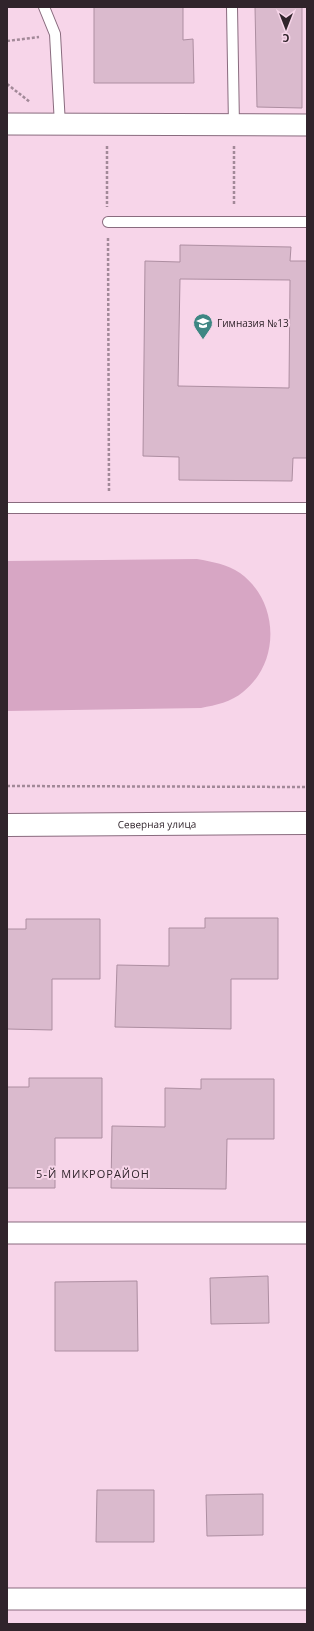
<svg xmlns="http://www.w3.org/2000/svg" width="314" height="1631" font-family="'Open Sans',sans-serif">
<style>
.green{fill:#d7a6c4}
.building{fill:#dabacd;stroke:#ad8ea1;fill-rule:evenodd}
.lines{fill:none;stroke-linecap:round;stroke-linejoin:round}
.service-casing{stroke:#896b7e;stroke-width:12}
.minor-casing{stroke:#896b7e;stroke-width:23}
.tertiary-casing{stroke:#896b7e;stroke-width:24}
.path{stroke:#a28998;stroke-width:2.5;stroke-dasharray:3 2;stroke-linecap:butt}
.service{stroke:#fff;stroke-width:10}
.minor{stroke:#fff;stroke-width:21}
.tertiary{stroke:#fff;stroke-width:22}
.labels{text-anchor:middle;dominant-baseline:central;stroke-width:4;stroke-linejoin:round;paint-order:stroke}
.poi-label{font-size:10px;fill:#30242b;stroke:#f7d5e9;text-anchor:start}
.street-label{font-size:10px;fill:#30242b;stroke:#f7d5e9}
.neighbourhood-label{font-size:11px;letter-spacing:1px;fill:#30242b;stroke:#f7d5e9}
</style>
<rect width="100%" height="100%" fill="#f7d5e9"/>
<!-- green -->
<path class="green" d="M197,559C213,562 227,564 240,573C279,601 281,662 243,692C231,702 216,705 201,708L7,711V561Z"/>
<!-- building -->
<path class="building" d="M94,7H183V40L193,39L194,83H94Z
M255,7H302V108L257,107Z
M180,245L291,247L290,261H307V458H293L292,481L179,480V457L143,456L145,261L180,262ZM180,279L290,280L289,388L178,386Z
M205,918H278V979H231V1029L115,1027L117,965L169,966V928H205Z
M26,919H100V979H52V1030L7,1029V929H26Z
M29,1078H102V1138H55V1188H7V1087H29Z
M201,1079H274V1139H227L226,1189L111,1188L112,1126L165,1127V1088L201,1089Z
M268,1276L269,1323L211,1324L210,1278Z
M137,1281L138,1351H55V1282Z
M97,1490H154V1542H96Z
M263,1494V1535L207,1536L206,1495Z"/>
<g class="lines">
<!-- service casing -->
<g class="service-casing">
<path id="service" d="M44,7L55,34L60,125
M232,7L234,126
M108,222H307
M7,508H307"/>
</g>
<!-- minor casing -->
<g class="minor-casing">
<path id="minor" d="M7,124L307,125
M7,1233H307
M7,1599H307"/>
</g>
<!-- tertiary casing -->
<g class="tertiary-casing">
<g id="tertiary">
<path id="s1" d="M7,825L307,823"/>
</g>
</g>
<!-- path -->
<path class="path" d="M7,41L39,37
M7,84L30,102
M107,146V207
M234,146V205
M108,238L109,493
M7,786L307,787"/>
<!-- service -->
<use href="#service" class="service"/>
<!-- minor -->
<use href="#minor" class="minor"/>
<!-- tertiary -->
<use href="#tertiary" class="tertiary"/>
</g>
<!-- icons -->
<defs>
<g id="school-pin" transform="scale(1)"><path d="M0 17L-7.5 6A9.5 9.5 0 1 1 7.5 6Z" fill="#3e8683" stroke="#f7d5e9"/><path d="M0-5L7-2L0 1L-7-2ZM-4 1L0 2.5L4 1V4Q0 6-4 4Z" fill="#fff"/></g>
</defs>
<g fill-rule="evenodd">
<use href="#school-pin" x="203" y="323"/>
</g>
<g class="labels">
<!-- poi labels -->
<g class="poi-label">
<text x="217" y="323">Гимназия №13</text>
</g>
<!-- street labels -->
<g class="street-label">
<text stroke="none"><textPath href="#s1" startOffset="150">Северная улица</textPath></text>
</g>
<!-- neighbourhood labels -->
<g class="neighbourhood-label">
<text x="93" y="1173">5-Й МИКРОРАЙОН</text>
</g>
</g>
<!-- border -->
<rect width="314" height="1631" fill="none" stroke="#30242b" stroke-width="16"/>
<!-- north arrow -->
<g transform="translate(286 28) rotate(180)" stroke="#f7d5e9" stroke-width="3" paint-order="stroke">
<path d="M0-3L7 15L0 10L-7 15Z" fill="#30242b"/>
<text y="-6" font-size="11" font-weight="bold" text-anchor="middle" fill="#30242b">С</text>
</g>
</svg>
